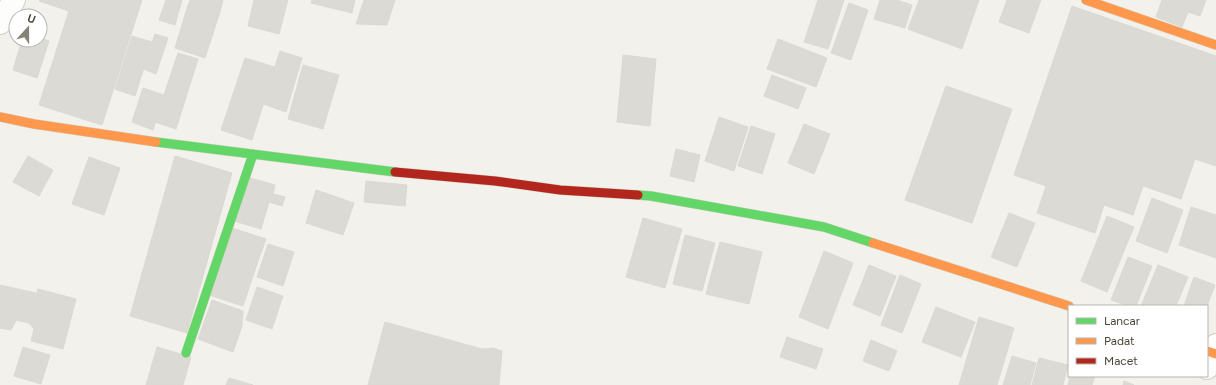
<svg xmlns="http://www.w3.org/2000/svg" width="1216" height="385" font-family="Figtree,sans-serif">
<style>
.building{fill:#dcdad4;stroke:#dad9d2}
.lines{fill:none;stroke-linecap:round;stroke-linejoin:round}
.street-casing{stroke:#d0cfc9;stroke-width:24}
.fast-casing{stroke:#d2d0c3;stroke-width:10}
.slow-casing{stroke:#d2d0c3;stroke-width:10}
.jam-casing{stroke:#d2d0c3;stroke-width:10}
.street{stroke:#fdfdfc;stroke-width:22}
.fast{stroke:#63d668;stroke-width:9}
.slow{stroke:#ff974d;stroke-width:9}
.jam{stroke:#b3261e;stroke-width:9}
</style>
<rect width="100%" height="100%" fill="#f2f1ec"/>
<!-- building -->
<path class="building" d="M40,0H142L102,125L39,105L69,11L39,1Z
M166,0H182L175,25L159,20Z
M190,0H223L219,15L188,6Z
M254,0H288L279,34L248,26Z
M312,0H355L352,13L311,3Z
M364,0H395L387,25L356,24Z
M818,0H844L828,49L804,42Z
M880,0H897L912,5L905,28L874,19Z
M919,0H979L962,49L908,29Z
M1007,0H1041L1029,33L999,22Z
M1162,0H1206L1200,16L1188,12L1182,27L1156,17Z
M849,3L868,10L851,60L831,53Z
M188,5L219,15L205,58L175,48Z
M1072,6L1216,56V166L1195,159L1181,199L1143,186L1133,215L1104,205L1095,233L1037,213L1046,186L1014,175Z
M155,34L168,38L156,74L143,69Z
M132,36L152,42L135,96L115,89Z
M40,38L49,41L37,78L13,70L22,40H40Z
M778,39L827,58L816,87L767,69Z
M280,51L302,58L286,112L263,104Z
M178,53L198,59L176,129L155,122Z
M623,55L656,59L650,126L617,122Z
M245,58L275,67L252,140L221,130Z
M303,65L339,75L323,129L288,119Z
M772,75L806,88L798,109L764,96Z
M946,86L1012,109L972,223L905,200Z
M143,88L164,95L153,130L132,122Z
M719,117L748,127L734,171L705,161Z
M804,124L830,134L814,174L788,163Z
M751,126L775,134L762,174L738,166Z
M676,149L700,155L694,182L670,176Z
M28,156L53,170L39,196L13,182Z
M175,156L232,173L187,333L130,316Z
M89,157L120,168L104,215L72,204Z
M247,177L275,185L273,194L285,197L282,206L269,202L261,229L234,221Z
M366,181L407,185L405,206L364,202Z
M316,190L354,203L343,235L306,223Z
M1152,198L1183,210L1167,253L1136,241Z
M1191,207L1216,215V258L1179,245Z
M1009,213L1035,223L1017,267L991,257Z
M1107,216L1134,227L1107,292L1081,281Z
M643,218L682,229L665,288L626,277Z
M232,228L266,239L257,264L223,253Z
M685,235L715,243L702,291L673,284Z
M720,242L762,252L749,304L706,294Z
M268,244L294,252L283,286L257,277Z
M824,251L853,263L828,329L799,317Z
M223,253L257,264L243,306L209,295Z
M1128,257L1152,266L1136,306H1128L1111,300Z
M869,265L896,276L880,316L853,305Z
M1158,265L1188,277L1176,306H1141Z
M900,275L921,284L902,333L881,325Z
M1194,277L1215,285L1207,306H1184Z
M0,285L36,293L29,323L16,320L11,330L0,328Z
M257,287L283,296L272,329L246,320Z
M38,289L76,299L63,349L31,341L34,329L29,323Z
M212,300L243,311L242,326L233,352L198,339Z
M936,307L975,322L961,357L922,342Z
M979,317L1014,328L997,385H959Z
M385,322L482,349L493,348L502,351L499,385H368Z
M787,337L823,349L816,369L780,357Z
M871,340L897,351L889,371L863,361Z
M23,347L50,355L41,384L14,376Z
M157,347L191,357L183,385H146Z
M1012,356L1036,363L1030,385H1003Z
M1039,358L1068,365L1063,385H1032Z
M1070,376H1095L1092,385H1068Z
M229,378L253,385H226Z
M1124,381L1134,385H1123Z"/>
<g class="lines">
<!-- street casing -->
<g class="street-casing">
<path id="street" d="M0,23L14,0
M1207,368L1216,345"/>
</g>
<!-- fast casing -->
<g class="fast-casing">
<path id="fast" d="M156,142L395,172
M638,195L651,196L824,227L873,243
M186,353L253,154"/>
</g>
<!-- slow casing -->
<g class="slow-casing">
<path id="slow" d="M1086,0L1216,45
M0,117L34,124L156,142
M873,243L1069,306
M1207,351L1216,354"/>
</g>
<!-- jam casing -->
<g class="jam-casing">
<path id="jam" d="M395,172L495,181L560,190L638,195"/>
</g>
<!-- street -->
<use href="#street" class="street"/>
<!-- fast -->
<use href="#fast" class="fast"/>
<!-- slow -->
<use href="#slow" class="slow"/>
<!-- jam -->
<use href="#jam" class="jam"/>
</g>
<!-- legend -->
<rect x="1068" y="305" width="140" height="72" fill="#ffffff" stroke="#b6b5af"/>
<rect x="1076" y="318" width="20" height="6" fill="#63d668" stroke="#b6b5af"/>
<text x="1104" y="325" font-size="12" fill="#494537">Lancar</text>
<rect x="1076" y="338" width="20" height="6" fill="#ff974d" stroke="#b6b5af"/>
<text x="1104" y="345" font-size="12" fill="#494537">Padat</text>
<rect x="1076" y="358" width="20" height="6" fill="#b3261e" stroke="#b6b5af"/>
<text x="1104" y="365" font-size="12" fill="#494537">Macet</text>
<!-- north arrow -->
<g transform="translate(28 28) rotate(21)"><circle r="19" fill="#ffffff" stroke="#b6b5af"/>
<path d="M0-3L7 15L0 10L-7 15Z" fill="#848176"/>
<text y="-6" font-size="11" font-weight="bold" text-anchor="middle" fill="#494537">U</text>
</g>
</svg>
